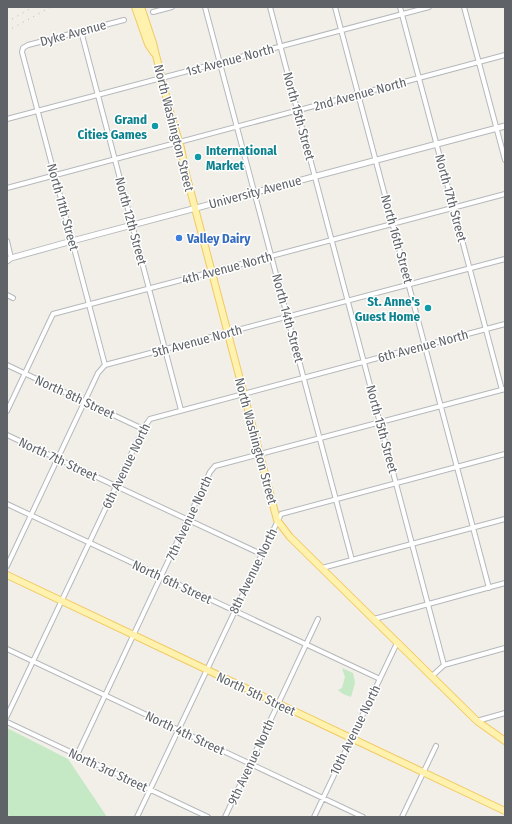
<svg xmlns="http://www.w3.org/2000/svg" width="512" height="824" font-family="'Fira Sans Condensed',sans-serif">
<style>
.green{fill:#c5e8c5}
.lines{fill:none;stroke-linecap:round;stroke-linejoin:round}
.minor-casing{stroke:#b5b8bc;stroke-width:6}
.tertiary-casing{stroke:#b5b8bc;stroke-width:7}
.primary-casing{stroke:#f2c960;stroke-width:8}
.minor{stroke:#fff;stroke-width:4}
.tertiary{stroke:#fff;stroke-width:5}
.primary{stroke:#fff2af;stroke-width:6}
.rail{stroke:#b6b7b8;stroke-width:1;stroke-dasharray:1 5;stroke-linecap:butt}
.culture-dot{fill:#0f9aa8;stroke:#fff;stroke-width:1.5}
.shop-dot{fill:#3f7fe0;stroke:#fff;stroke-width:1.5}
.labels{text-anchor:middle;dominant-baseline:central;stroke-width:3;stroke-linejoin:round;paint-order:stroke}
.street-label{font-size:13px;fill:#5f6368;stroke:#fff}
.culture-label{font-size:13px;font-weight:bold;fill:#0d838f;stroke:#fff;text-anchor:end}
.shop-label{font-size:13px;font-weight:bold;fill:#366cbe;stroke:#fff;text-anchor:start}
</style>
<rect width="100%" height="100%" fill="#f1efe8"/>
<!-- green -->
<path class="green" d="M342,668L353,673L355,683L351,697L343,694L338,690L342,688L345,677Z
M7,728L68,759L107,817H10L7,814Z"/>
<g class="lines">
<!-- minor casing -->
<g class="minor-casing">
<path id="minor" d="M205,7L352,560
M270,7L444,665
M335,7L489,588
M400,7L502,390
M464,7L505,160
M153,12L172,7
M81,31L181,410
M7,119L429,7
M7,188L505,55
M7,241L11,258
M7,295L13,298
M7,365L143,429
M105,365L22,52L23,48L28,45L124,20
M7,411L53,314L505,194
M7,435L261,554
M7,504L380,679
M7,566L98,373L105,365L505,259
M322,568L505,519
M374,619L505,583
M7,649L363,817
M432,676L444,665L505,648
M7,716L118,482L143,429L150,419L505,324
M477,721L505,713
M7,722L208,817
M77,755L210,472L215,466L505,389
M137,817L281,514L505,454
M225,817L318,619
M314,817L397,643
M402,817L436,746"/>
</g>
<!-- tertiary casing -->
<g class="tertiary-casing">
<path id="tertiary" d="M7,261L11,258L72,241L505,126"/>
</g>
<!-- primary casing -->
<g class="primary-casing">
<path id="primary" d="M135,7L148,44L154,53
M141,7L153,43L170,112L181,148L186,174L277,520L290,537L477,721L505,741
M7,575L505,811"/>
</g>
<!-- minor -->
<use href="#minor" class="minor"/>
<!-- tertiary -->
<use href="#tertiary" class="tertiary"/>
<!-- primary -->
<use href="#primary" class="primary"/>
<!-- rail -->
<path class="rail" d="M7,22L33,7
M7,31L51,7"/>
</g>
<!-- markers -->
<g class="culture-dot">
<circle cx="155" cy="126" r="4"/>
<circle cx="198" cy="157" r="4"/>
<circle cx="428" cy="308" r="4"/>
</g>
<circle class="shop-dot" cx="179" cy="238" r="4"/>
<g class="labels">
<!-- street labels -->
<g class="street-label">
<text transform="translate(73 33) rotate(-15)">Dyke Avenue</text>
<text transform="translate(230 60) rotate(-15)">1st Avenue North</text>
<text transform="translate(360 94) rotate(-15)">2nd Avenue North</text>
<text transform="translate(299 116) rotate(75)">North 15th Street</text>
<text transform="translate(174 128) rotate(76)">North Washington Street</text>
<text transform="translate(255 192) rotate(-15)">University Avenue</text>
<text transform="translate(451 198) rotate(75)">North 17th Street</text>
<text transform="translate(63 207) rotate(75)">North 11th Street</text>
<text transform="translate(131 221) rotate(75)">North 12th Street</text>
<text transform="translate(397 239) rotate(75)">North 16th Street</text>
<text transform="translate(227 268) rotate(-15)">4th Avenue North</text>
<text transform="translate(288 318) rotate(75)">North 14th Street</text>
<text transform="translate(197 341) rotate(-15)">5th Avenue North</text>
<text transform="translate(423 346) rotate(-15)">6th Avenue North</text>
<text transform="translate(75 397) rotate(25)">North 8th Street</text>
<text transform="translate(382 429) rotate(75)">North 15th Street</text>
<text transform="translate(256 441) rotate(75)">North Washington Street</text>
<text transform="translate(58 459) rotate(25)">North 7th Street</text>
<text transform="translate(126 466) rotate(-64)">6th Avenue North</text>
<text transform="translate(189 518) rotate(-65)">7th Avenue North</text>
<text transform="translate(253 571) rotate(-64)">8th Avenue North</text>
<text transform="translate(172 582) rotate(25)">North 6th Street</text>
<text transform="translate(256 694) rotate(25)">North 5th Street</text>
<text transform="translate(355 730) rotate(-64)">10th Avenue North</text>
<text transform="translate(185 733) rotate(25)">North 4th Street</text>
<text transform="translate(251 762) rotate(-65)">9th Avenue North</text>
<text transform="translate(108 770) rotate(25)">North 3rd Street</text>
</g>
<!-- culture labels -->
<g class="culture-label">
<text x="147" y="119">Grand<tspan x="147" dy="15">Cities Games</tspan></text>
<text x="206" y="150" text-anchor="start">International<tspan x="206" dy="15">Market</tspan></text>
<text x="420" y="301">St. Anne's<tspan x="420" dy="15">Guest Home</tspan></text>
</g>
<!-- shop labels -->
<g class="shop-label">
<text x="187" y="238">Valley Dairy</text>
</g>
</g>
<!-- border -->
<rect width="512" height="824" fill="none" stroke="#5f6368" stroke-width="16"/>
</svg>
